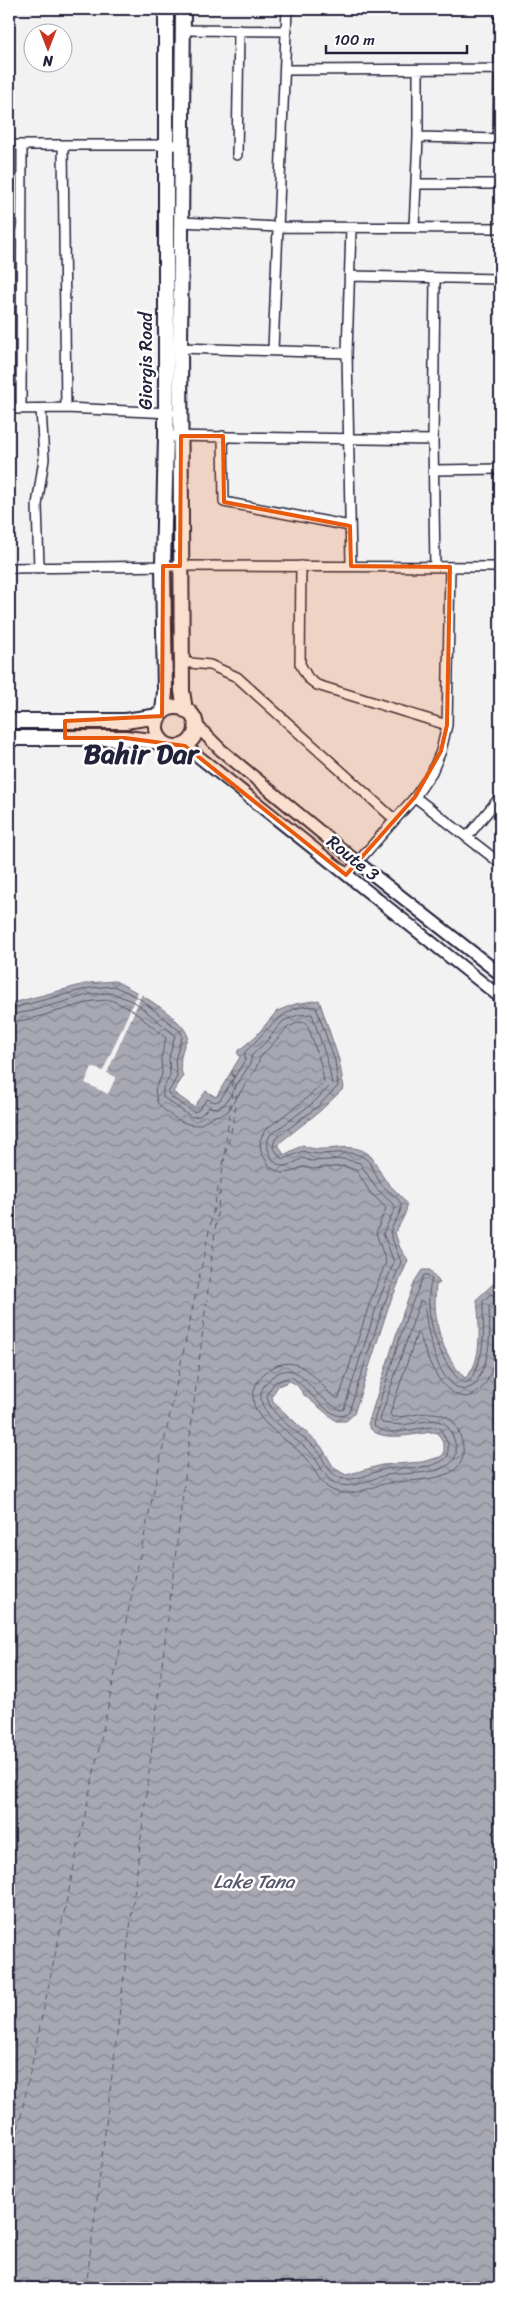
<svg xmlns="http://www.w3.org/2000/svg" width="509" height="2297" font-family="Sriracha,sans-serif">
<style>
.water{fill:url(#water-waves);stroke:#727282}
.pier{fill:#f2f2f3}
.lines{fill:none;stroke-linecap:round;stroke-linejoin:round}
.shore{stroke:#58586b;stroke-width:1}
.ferry{stroke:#58586b;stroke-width:1;stroke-dasharray:6 5;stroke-linecap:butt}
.minor-casing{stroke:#22223b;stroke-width:12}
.major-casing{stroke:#22223b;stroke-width:15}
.highway-casing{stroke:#22223b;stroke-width:18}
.minor{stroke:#fff;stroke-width:9}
.major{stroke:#fff;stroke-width:11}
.highway{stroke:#fff;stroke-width:14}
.marked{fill:#e8590c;fill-opacity:0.2;stroke:#e8590c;stroke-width:4;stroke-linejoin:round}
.labels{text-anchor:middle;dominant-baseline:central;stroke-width:5;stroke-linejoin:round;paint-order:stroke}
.street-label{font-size:18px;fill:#22223b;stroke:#fff}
.water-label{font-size:19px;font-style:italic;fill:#58586b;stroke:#fff}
.town-label{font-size:28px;font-weight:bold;fill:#22223b;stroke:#fff}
</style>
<defs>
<pattern id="water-waves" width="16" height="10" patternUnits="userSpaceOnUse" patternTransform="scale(1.25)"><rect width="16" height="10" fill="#a8a8b2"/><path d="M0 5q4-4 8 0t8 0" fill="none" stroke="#888892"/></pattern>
</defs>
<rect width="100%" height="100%" fill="#f2f2f3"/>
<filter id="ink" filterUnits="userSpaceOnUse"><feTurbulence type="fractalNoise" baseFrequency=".02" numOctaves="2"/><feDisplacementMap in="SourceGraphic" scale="10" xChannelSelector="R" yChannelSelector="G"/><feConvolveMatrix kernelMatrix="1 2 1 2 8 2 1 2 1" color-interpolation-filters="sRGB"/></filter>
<g filter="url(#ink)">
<!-- water -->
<path class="water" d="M115,981C134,990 183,1017 188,1037C181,1051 178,1063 183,1077L173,1092L194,1107L206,1091L216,1097L240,1057L237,1052L257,1035L277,1011L295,1004L319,1000L339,1060L344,1088L320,1111L278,1144L284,1155L303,1145C321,1156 348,1140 367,1153C377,1160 379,1174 387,1182C410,1207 413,1200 395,1233L400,1248L408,1260L388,1308L354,1414L346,1421H336L304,1395L297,1385L290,1381L278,1386L272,1396L273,1402L321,1446L334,1468L346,1475L382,1465L422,1462L440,1457L444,1454V1445L438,1433L433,1432C418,1433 375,1445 368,1424L403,1313L415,1281L422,1270H430L440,1283L436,1285C432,1319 441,1354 465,1378C484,1363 479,1321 477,1299L494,1283L500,1298V2288H9V1004L89,983Z"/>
<!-- pier -->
<path class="pier" d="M138,992L142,994L107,1073L116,1077L108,1094L85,1083L92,1067L103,1071Z"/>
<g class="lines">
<!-- shore -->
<path class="shore" d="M9,1009L90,988L114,986L139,998L181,1032L182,1037L175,1060L177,1077L168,1093L171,1097L194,1112L199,1110L207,1099L215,1102L220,1100L245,1060V1052C265,1034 285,1001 316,1007L335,1061L338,1086L317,1107L275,1139L273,1147L280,1157L284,1159L303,1151C321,1159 344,1147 363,1157C372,1162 375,1175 380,1183C387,1192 406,1199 400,1212C397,1219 392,1225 390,1233L401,1262L383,1307L349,1412C334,1429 305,1383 291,1377L275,1382L267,1394C267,1416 304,1435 317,1450C324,1459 327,1472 338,1477C353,1484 371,1472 386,1469C405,1466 434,1472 448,1456V1444L440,1428C423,1423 386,1442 373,1424L407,1315L424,1275H428L432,1280C421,1307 439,1365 463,1383L470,1381C487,1351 483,1333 483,1301L491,1294L500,1299
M9,1015L32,1011L91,994L113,993L136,1003L175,1035L169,1058L170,1076L163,1088V1097L191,1117L200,1116L209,1107L218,1108L224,1105L250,1064L252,1055L265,1043L283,1021L298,1015L312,1014L328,1063L332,1084L313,1103L270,1135C264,1145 270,1164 283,1166C290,1166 297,1161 303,1158L311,1161L344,1159L360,1163L376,1188L396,1207L383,1233L394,1262L377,1305L344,1409L340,1410C331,1404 320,1397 313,1389C301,1375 292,1363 273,1376C267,1381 261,1388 261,1395C259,1411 279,1424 289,1434C296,1441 305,1446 312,1454C320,1463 323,1477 335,1483C353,1491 370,1478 387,1475C404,1472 461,1478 456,1447C454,1438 451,1429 444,1423L434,1420L402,1425L382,1423L380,1419L420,1301L424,1302C427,1327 434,1383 464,1390L475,1385C492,1356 490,1336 489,1305L491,1304L500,1305
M9,1023L34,1018L93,1001L111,1000L132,1010L166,1038L161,1058L162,1075L155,1089L157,1102C165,1113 187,1129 201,1124C206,1122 209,1117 214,1116C220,1115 223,1115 228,1111L256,1068L260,1058L288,1027L300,1022L307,1023L321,1065L324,1082L308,1097L265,1130L260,1140L261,1152L270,1167L281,1173L291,1172L302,1167L313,1169L343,1166L356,1170L370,1192L386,1208L376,1233L386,1262L370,1302L339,1398H336C318,1385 305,1356 278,1365C270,1368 262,1374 258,1381C253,1390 251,1400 256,1410C266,1430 294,1443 307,1460C316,1471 320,1485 334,1491C354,1498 370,1486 389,1483C418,1478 478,1485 460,1435C456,1424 451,1417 440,1414C424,1410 408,1418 392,1417L390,1414L417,1333L420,1335C426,1356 439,1394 465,1397C496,1394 499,1339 497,1315L500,1313"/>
<!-- ferry -->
<path class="ferry" d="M223,1165C229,1135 242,1104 233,1074
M9,2172L219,1184
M86,2288L232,1092V1071"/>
<!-- minor casing -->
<g class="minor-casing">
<path id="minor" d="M183,30L287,31
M286,70L498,69
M418,137L500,139
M498,139L500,9
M9,145H182
M63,145L66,408
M237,155L239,30
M416,184H500
M182,222L277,227L500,228
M351,228L347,353L351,566
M414,228L418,137V71
M350,276L500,279
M435,279L433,440L435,567
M180,348L347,353
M273,350L287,9
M9,409L66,408L170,413
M21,409L22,145
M166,436L433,440
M223,436L224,502L350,526
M434,470L500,469
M301,566L300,664L308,678L317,685L447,725
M9,568L180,566L500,567
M39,568L37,505L44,459L41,409
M181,662L210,665L237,677L394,819
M415,797L500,863
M467,837L500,797
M346,875L415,797L432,772L441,751L447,725L450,567"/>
</g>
<!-- major casing -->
<g class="major-casing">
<path id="major" d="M195,724L221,750L357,862L500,974
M184,745L500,997"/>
</g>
<!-- highway casing -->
<g class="highway-casing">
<path id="highway" d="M183,9L180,348L182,691L185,710
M156 727a20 20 0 1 1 40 0a20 20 0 1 1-40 0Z
M163,712L165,692L163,566L166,436V9
M9,721H125L159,716
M9,738H125L162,742"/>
</g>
<!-- minor -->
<use href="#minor" class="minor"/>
<!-- major -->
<use href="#major" class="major"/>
<!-- highway -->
<use href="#highway" class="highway"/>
</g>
</g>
<!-- marked area -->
<path class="marked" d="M181,436H223L224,502L350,526L351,566L450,567L447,725L441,751L415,797L346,875L185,746L125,738H65V721L162,716L163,566H180Z"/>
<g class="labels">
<!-- street labels -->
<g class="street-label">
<text transform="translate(146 361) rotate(-90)">Giorgis Road</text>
<text transform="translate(353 858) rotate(39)">Route 3</text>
</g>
<!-- water labels -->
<g class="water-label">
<text x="254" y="1881">Lake Tana</text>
</g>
<!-- town labels -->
<g class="town-label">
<text x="141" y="753">Bahir Dar</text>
</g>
</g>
<!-- margin -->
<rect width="509" height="2297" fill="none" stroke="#fff" stroke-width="30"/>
<rect x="15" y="15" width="479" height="2267" fill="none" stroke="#22223b" stroke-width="2" filter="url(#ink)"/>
<!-- north arrow -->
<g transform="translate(48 48) rotate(180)"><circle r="24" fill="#ffffff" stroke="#a7a7b1"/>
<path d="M0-4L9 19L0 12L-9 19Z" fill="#c8321e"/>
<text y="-8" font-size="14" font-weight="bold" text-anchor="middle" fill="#22223b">N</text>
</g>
<!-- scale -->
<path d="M326 45v8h141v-8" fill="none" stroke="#22223b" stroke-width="2.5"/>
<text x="334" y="45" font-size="15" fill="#22223b" stroke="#ffffff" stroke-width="4" paint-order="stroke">100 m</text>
</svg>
